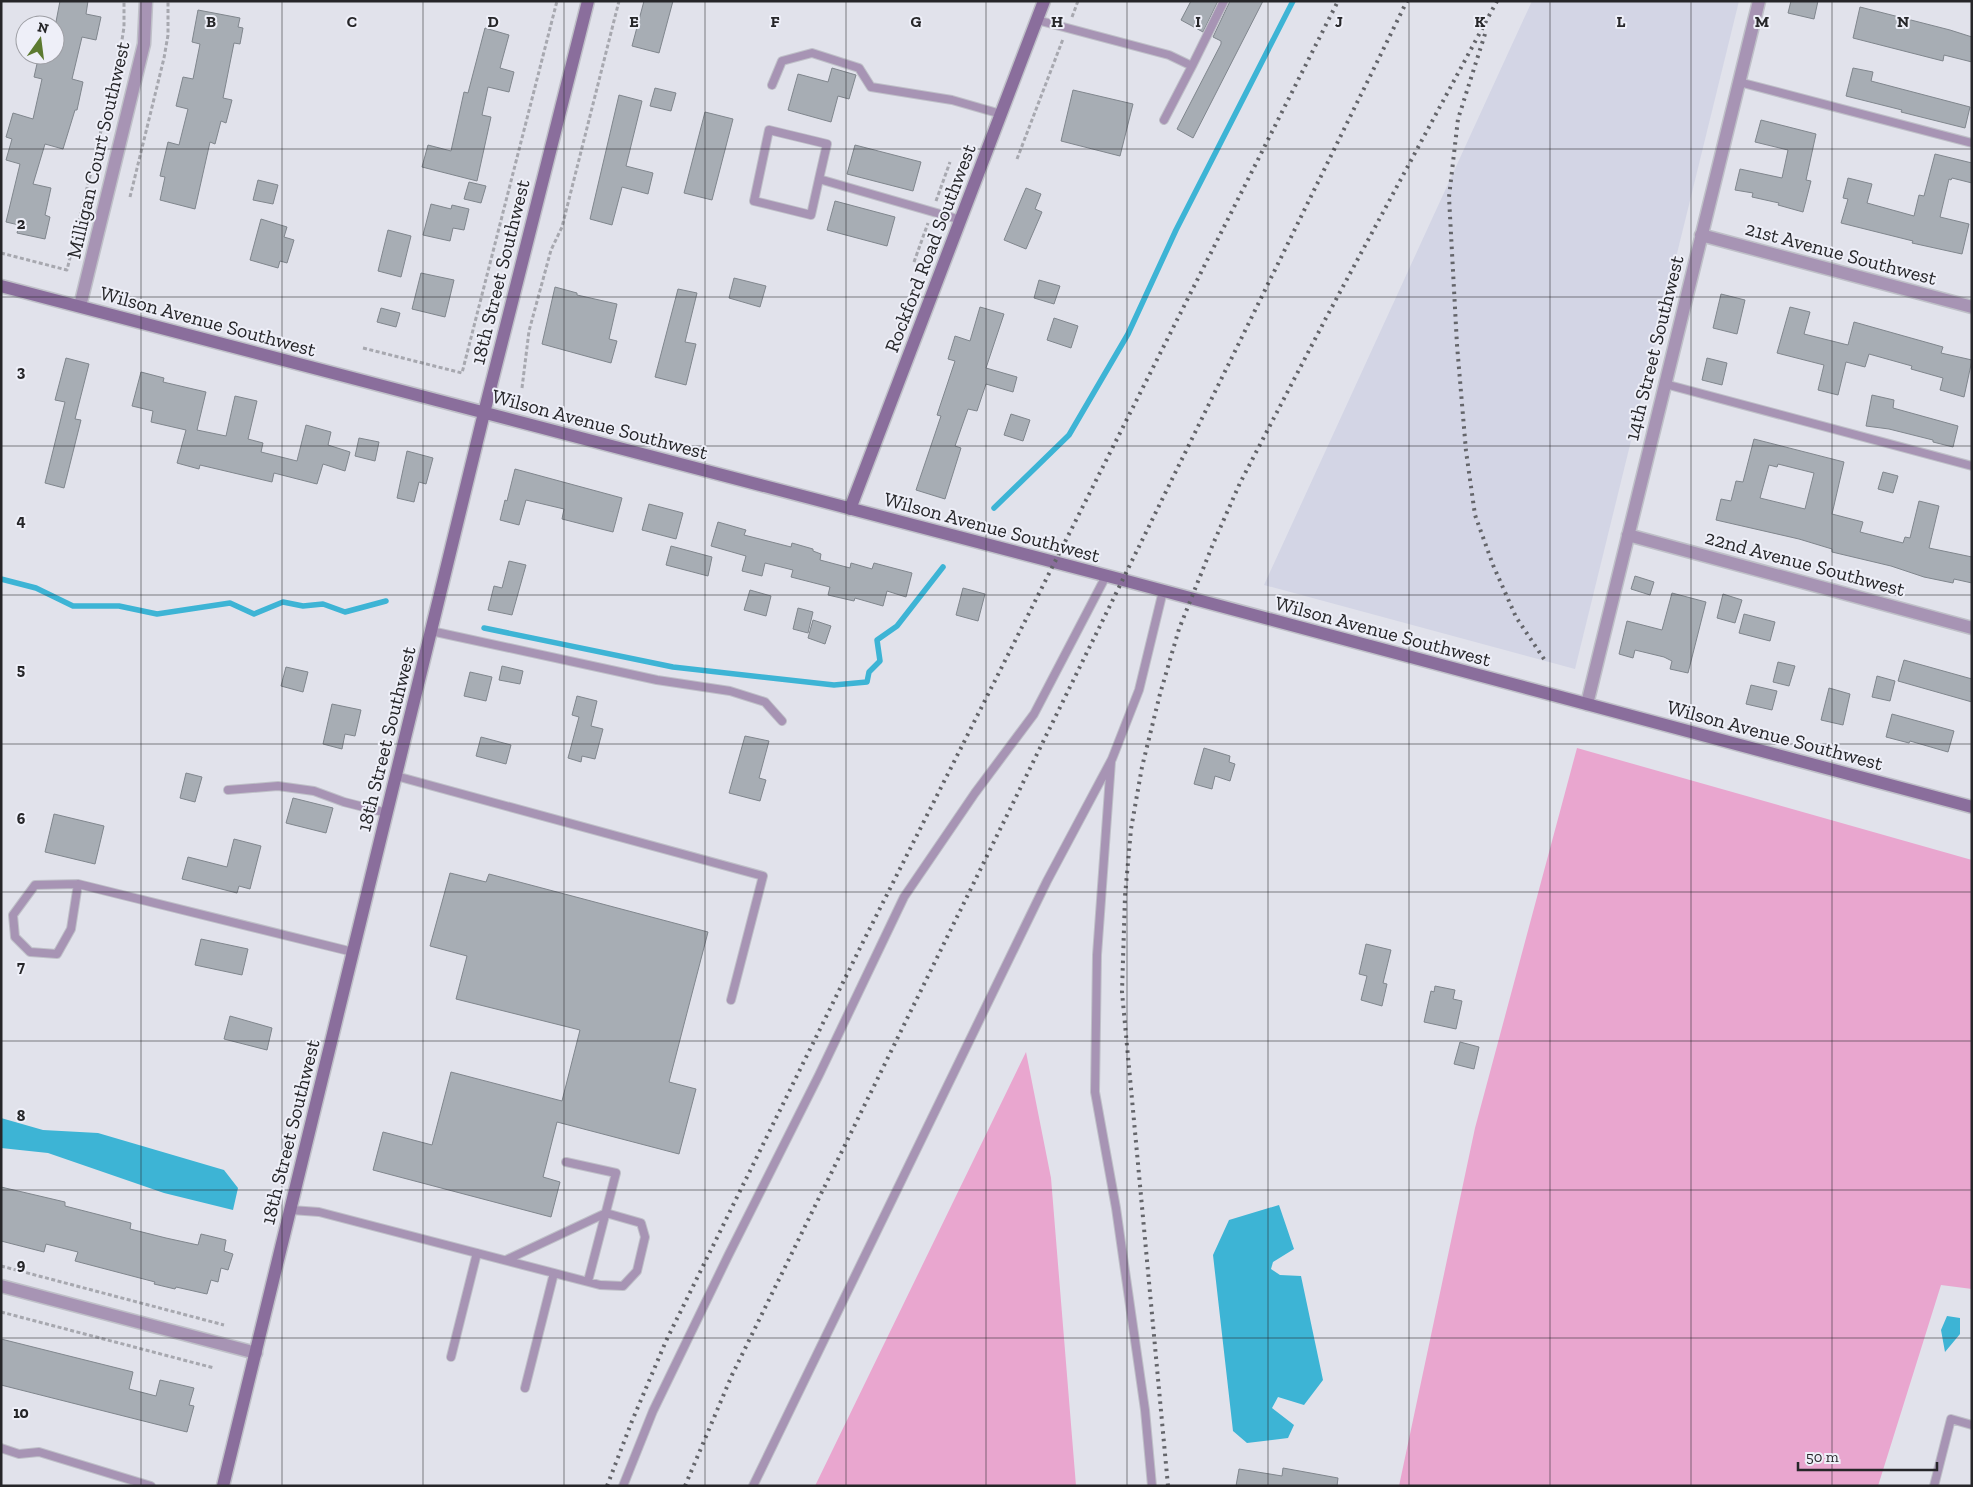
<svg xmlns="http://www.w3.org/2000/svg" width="1973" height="1487" font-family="'Zilla Slab',serif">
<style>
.built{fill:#d3d5e5}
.green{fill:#e9a6cf}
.water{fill:#3db4d5}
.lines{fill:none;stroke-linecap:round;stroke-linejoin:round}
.stream{stroke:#3db4d5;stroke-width:5.5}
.building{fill:#a7adb4;stroke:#80868d;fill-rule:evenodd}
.lane-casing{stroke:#bfc0c8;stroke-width:10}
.street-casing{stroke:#bfc0c8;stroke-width:15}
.secondary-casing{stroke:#bfc0c8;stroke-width:15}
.path{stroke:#a7a8af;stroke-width:3;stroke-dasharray:4 2.5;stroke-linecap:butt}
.lane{stroke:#a794b4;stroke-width:8}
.street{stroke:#a794b4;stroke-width:12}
.secondary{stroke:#8a6e9c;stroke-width:12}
.rail{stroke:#64656a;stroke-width:4;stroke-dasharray:2.5 5;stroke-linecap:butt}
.grid{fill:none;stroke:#262629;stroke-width:1;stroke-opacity:0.55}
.labels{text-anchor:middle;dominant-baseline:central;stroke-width:4;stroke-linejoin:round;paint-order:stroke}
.street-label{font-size:20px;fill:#262629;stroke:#eeeff8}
.grid-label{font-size:16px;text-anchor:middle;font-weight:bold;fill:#262629;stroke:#eeeff8;stroke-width:4;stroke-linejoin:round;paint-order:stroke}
</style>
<rect width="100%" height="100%" fill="#e1e2eb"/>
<!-- built -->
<path class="built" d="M1532,1H1739L1575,669L1264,585Z"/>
<!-- green -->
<path class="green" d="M1577,748L1972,860V1289L1941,1285L1878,1486H1399L1475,1128Z
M1026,1052L1051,1178L1076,1486H815Z"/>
<!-- water -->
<path class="water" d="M1,1118L43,1130L98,1133L224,1170L238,1188L233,1210L164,1193L48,1153L1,1148Z
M1279,1205L1294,1249L1273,1262L1271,1269L1280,1275L1301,1276L1323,1380L1304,1405L1278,1397L1272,1408L1294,1425L1288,1438L1247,1443L1233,1431L1213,1255L1229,1220Z
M1947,1316L1960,1318V1334L1945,1352L1941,1330Z"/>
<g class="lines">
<!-- stream -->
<path class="stream" d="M994,508L1069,435L1128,334L1176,230L1293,1
M1,579L36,588L73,606H119L157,614L230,603L254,614L283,602L303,606L323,604L345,612L386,601
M484,628L673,667L834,685L867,682L869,672L880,661L877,640L897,626L943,567"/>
</g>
<!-- building -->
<path class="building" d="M60,1H88L86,14L101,17L96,40L82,37L72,79L83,82L77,110H75L63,149L45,144L33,184L51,188L45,215L50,217L45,239L17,233L19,225L6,222L20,164L6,160L12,139L6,137L13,113L33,119L42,79L34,77L39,55H55V27Z
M644,1H673L659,53L632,46Z
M1191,1H1218L1203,32L1181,20Z
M1230,1H1263L1193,138L1177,129L1221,44V41L1213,37Z
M1791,1H1818L1814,19L1788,13Z
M1860,7L1950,30L1972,37V62L1944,55L1943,61L1853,38Z
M198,10L240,18L238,27L243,28L240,44L234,43L223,98L232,100L226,123L221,121L215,144L210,142L195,209L160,200L165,177L160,176L168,142L179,145L188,109L176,106L183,77L193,79L200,44L192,42Z
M485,28L509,35L500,68L514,72L509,92L488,87L482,115L491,117L477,181L422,167L428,145L451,151L464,92L468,93Z
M832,68L856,75L849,99L838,96L831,122L788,110L798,74L828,82Z
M1853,68L1873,72L1871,81L1970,107L1965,128L1901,112L1902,110L1846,96Z
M655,88L676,93L671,111L650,106Z
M1073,90L1133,104L1120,156L1061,141Z
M619,95L642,101L626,166L653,173L648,194L622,187L612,225L590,219Z
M705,112L733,119L712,200L684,193Z
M1761,120L1816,134L1806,180L1811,181L1803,212L1778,205L1779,203L1752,197L1753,193L1735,190L1740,169L1782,178L1788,150L1755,142Z
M855,145L921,162L913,191L847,174Z
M1935,154L1972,163V183L1952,178L1951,180L1949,179L1940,217L1969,224L1962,254L1912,243L1913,241L1841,223L1848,199L1843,198L1848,178L1872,184L1867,203L1914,216L1919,195L1924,196Z
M258,180L278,185L273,204L253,200Z
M469,182L486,186L481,203L464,199Z
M1026,188L1041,194L1035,209L1042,212L1026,249L1004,240Z
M835,201L895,217L887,246L827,230Z
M431,204L451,209L452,205L469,209L464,230L453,228L450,241L423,235Z
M261,219L287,227L284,237L294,240L287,263L280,261L278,268L250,260Z
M388,230L411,236L401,277L378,271Z
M421,273L454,280L445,317L412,309Z
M734,278L766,286L760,307L729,298Z
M1039,280L1060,286L1054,304L1034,298Z
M555,287L577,293V295L617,304L609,339L617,341L611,363L542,344Z
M678,289L697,293L685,342L696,344L686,385L655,377Z
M1721,294L1745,300L1737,334L1713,328Z
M980,307L1004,314L986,368L1017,377L1013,392L986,384L977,411L968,409L955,446L961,448L945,499L916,490L941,416L937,415L955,361L948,359L955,336L970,341Z
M1790,307L1810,312L1804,334L1848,345L1854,322L1943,347L1941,353L1972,360L1964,397L1940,390L1943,378L1911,369L1912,366L1869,354L1865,367L1846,362L1838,395L1818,390L1824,365L1777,353Z
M381,308L400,313L396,327L377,322Z
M1054,318L1078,326L1071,348L1047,340Z
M66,358L89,364L75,419L81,420L64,488L45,483L65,402L55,400Z
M1707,358L1727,363L1722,385L1702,380Z
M141,372L164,378L163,382L206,392L197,430L226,436L235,396L257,401L248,439L263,443L261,452L297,461L306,425L331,432L328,445L350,452L345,471L323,464L317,484L274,473L272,482L200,465L199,469L177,463L186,430L151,422L153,411L132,406Z
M1872,395L1894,400L1893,408L1958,426L1953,447L1933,442V440L1889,429L1866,426Z
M1011,414L1030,420L1023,441L1004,435Z
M359,438L379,442L375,461L355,456Z
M1754,439L1844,462L1832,514L1863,522L1860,532L1903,543L1905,537L1910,538L1919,501L1939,506L1929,548L1972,557V583L1954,579L1953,583L1924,577L1891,566L1832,552V549L1799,539L1716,520L1721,499L1731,501L1736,481L1743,482ZM1778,464L1814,473L1805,509L1760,498L1769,465L1777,467Z
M407,451L433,458L426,484L419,482L414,502L397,498Z
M515,469L622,498L613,532L562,519L564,509L526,500L519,525L500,520L505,500L507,501Z
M1883,472L1898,476L1893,493L1878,489Z
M649,504L683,513L676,539L642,530Z
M718,522L746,530L744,535L791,547L792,543L813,549V551L821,554L820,560L850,568L851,563L872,569L874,563L912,573L906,597L887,591L883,606L855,598L854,601L828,595L830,587L791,577L793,570L765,563L762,576L742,571L746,556L711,546Z
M671,546L712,557L708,576L666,565Z
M509,561L526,565L512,615L488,610L494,586L502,588Z
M1635,576L1654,582L1650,595L1631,589Z
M963,588L985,594L978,621L956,615Z
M750,590L771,596L766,616L744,610Z
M1672,593L1706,602L1688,673L1670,669L1672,661L1664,657L1635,650L1633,658L1619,654L1627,621L1662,630Z
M1723,594L1742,600L1735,623L1717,618Z
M798,608L813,612L808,633L793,629Z
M1744,614L1775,622L1770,641L1739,633Z
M813,620L831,626L825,644L808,638Z
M1904,660L1972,679V702L1898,681Z
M1778,662L1795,666L1789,686L1773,682Z
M502,666L523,671L520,684L499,680Z
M286,667L308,672L303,692L281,686Z
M470,672L492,677L486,701L464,696Z
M1877,676L1895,681L1890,701L1872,697Z
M1751,685L1777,691L1772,710L1746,704Z
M1829,688L1850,694L1843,725L1821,720Z
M577,696L597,701L591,726L603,729L595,759L582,756L581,762L568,758L579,717L572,715Z
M332,704L361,710L355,736L345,734L342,749L323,744Z
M1892,714L1954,731L1948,752L1910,741L1909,743L1886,737Z
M745,736L769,741L759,778L766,780L760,801L729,793Z
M481,737L511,745L506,764L476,756Z
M1204,748L1230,756L1229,762L1235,764L1230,781L1215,776L1212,789L1194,784Z
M186,773L202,777L195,802L180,798Z
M293,798L333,808L326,833L286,823Z
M54,814L104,826L95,864L45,852Z
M234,839L261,846L250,889L239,886L237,893L182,879L188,857L227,867Z
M450,873L486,882L489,874L708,932L669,1082L696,1089L679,1154L557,1122L543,1177L560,1182L551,1217L373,1170L383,1132L432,1145L451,1072L562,1101L580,1030L456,999L467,956L430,946Z
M201,939L248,949L242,975L195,965Z
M1366,944L1391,950L1383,983L1387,984L1382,1006L1361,1000L1367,976L1359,974Z
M1435,986L1455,990L1453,999L1462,1001L1456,1029L1424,1022L1431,991L1434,992Z
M230,1016L272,1028L267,1050L224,1039Z
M1460,1042L1479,1047L1474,1069L1454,1064Z
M1,1187L65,1202V1206L131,1223L130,1229L166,1238L198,1245L201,1234L226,1240L224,1251L233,1254L228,1270L221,1268L218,1282L211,1280L207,1294L176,1287L175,1289L154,1284L155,1282L75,1261L78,1252L46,1244L44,1252L1,1241Z
M1,1339L133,1372L129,1389L156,1396L160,1380L194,1388L189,1405L194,1406L187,1432L1,1385Z
M1283,1468L1338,1478L1337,1486H1236L1239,1469L1282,1476Z"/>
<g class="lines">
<!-- lane casing -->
<g class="lane-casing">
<path id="lane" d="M1037,20L1169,55L1192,66L1224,1
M1739,82L1972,143
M772,85L782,61L812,53L859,68L871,87L952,100L1001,114
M1164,120L1192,66
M819,179L811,215L754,201L769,130L827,144L819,179L961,220
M1665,384L1972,466
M431,631L657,680L730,691L765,702L782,721
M1111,762L1097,955L1095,1092L1116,1208L1145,1410L1152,1486
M396,776L763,876L731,1000
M228,790L278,786L314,791L344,802L387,813
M78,884L71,929L57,954L30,952L15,937L13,915L35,885L78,884L353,952
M566,1162L616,1173L588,1281
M291,1210L319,1212L600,1285L623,1286L637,1271L645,1237L641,1223L606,1213L506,1260
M451,1357L477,1253
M525,1388L554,1273
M1,1448L19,1454L39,1452L151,1486
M623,1486L653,1411L728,1256L819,1075L904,897L975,793L1034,714L1106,576
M753,1486L1047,881L1112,759L1139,690L1163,591
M1934,1486L1951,1419L1972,1425"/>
</g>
<!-- street casing -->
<g class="street-casing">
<path id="street" d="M1701,235L1972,307
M80,306L144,44L146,1
M1628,535L1972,628
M1587,704L1759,1
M1,1286L256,1353"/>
</g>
<!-- secondary casing -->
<g class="secondary-casing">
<path id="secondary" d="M1,286L1123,580L1972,807
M850,509L1044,1
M223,1486L484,413L588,1"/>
</g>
<!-- path -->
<path class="path" d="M1072,17L1078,1
M1017,159L1063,39
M130,197L164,58L168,35V1
M936,201L950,162
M1,253L67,270L120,53L124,27V1
M914,262L928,223
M363,348L462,373L557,1
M522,388L529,331L551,250L562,227L619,1
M1,1266L224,1325
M1,1312L214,1368"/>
<!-- lane -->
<use href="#lane" class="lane"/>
<!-- street -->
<use href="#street" class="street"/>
<!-- secondary -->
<use href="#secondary" class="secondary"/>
<!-- rail -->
<path class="rail" d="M1485,34L1458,119L1449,197L1457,345L1466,451L1475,515L1493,565L1516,617L1546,662
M607,1486L632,1421L666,1341L860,948L1338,1
M685,1486L732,1375L1407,1
M1168,1486L1122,992L1125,896L1131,829L1142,767L1160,694L1179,629L1213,544L1240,483L1326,318L1497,1"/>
</g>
<!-- grid -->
<path class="grid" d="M141,1V1486M282,1V1486M423,1V1486M564,1V1486M705,1V1486M846,1V1486M986,1V1486M1127,1V1486M1268,1V1486M1409,1V1486M1550,1V1486M1691,1V1486M1832,1V1486M1,149H1972M1,297H1972M1,446H1972M1,595H1972M1,744H1972M1,892H1972M1,1041H1972M1,1190H1972M1,1338H1972"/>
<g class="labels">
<!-- street labels -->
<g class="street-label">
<text transform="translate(98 150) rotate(-77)">Milligan Court Southwest</text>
<text transform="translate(930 248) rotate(-69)">Rockford Road Southwest</text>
<text transform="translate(1841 253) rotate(15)">21st Avenue Southwest</text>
<text transform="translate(500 272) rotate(-76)">18th Street Southwest</text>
<text transform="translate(208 321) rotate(15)">Wilson Avenue Southwest</text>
<text transform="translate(1654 348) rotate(-76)">14th Street Southwest</text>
<text transform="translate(600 424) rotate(15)">Wilson Avenue Southwest</text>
<text transform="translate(992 527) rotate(15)">Wilson Avenue Southwest</text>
<text transform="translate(1805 563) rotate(15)">22nd Avenue Southwest</text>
<text transform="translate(1383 631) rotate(15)">Wilson Avenue Southwest</text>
<text transform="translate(1775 735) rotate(15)">Wilson Avenue Southwest</text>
<text transform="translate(386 739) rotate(-76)">18th Street Southwest</text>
<text transform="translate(290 1132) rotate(-76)">18th Street Southwest</text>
</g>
</g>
<g class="grid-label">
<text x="211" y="27">B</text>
<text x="352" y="27">C</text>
<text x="493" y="27">D</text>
<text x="634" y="27">E</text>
<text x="775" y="27">F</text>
<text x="916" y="27">G</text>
<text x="1057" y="27">H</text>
<text x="1198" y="27">I</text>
<text x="1339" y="27">J</text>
<text x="1480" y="27">K</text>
<text x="1621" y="27">L</text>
<text x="1762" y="27">M</text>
<text x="1903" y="27">N</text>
<text x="21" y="229">2</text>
<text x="21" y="377">3</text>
<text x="21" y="526">4</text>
<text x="21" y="675">5</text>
<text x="21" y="824">6</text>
<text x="21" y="972">7</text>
<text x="21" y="1121">8</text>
<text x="21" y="1270">9</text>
<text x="21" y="1418">10</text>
</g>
<!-- border -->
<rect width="1973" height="1487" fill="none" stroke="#262629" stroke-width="5"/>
<!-- north arrow -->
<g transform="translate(40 40) rotate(14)"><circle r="24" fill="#eeeff8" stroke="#9e9fa5"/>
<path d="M0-4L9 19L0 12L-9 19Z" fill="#5c7a30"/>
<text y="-8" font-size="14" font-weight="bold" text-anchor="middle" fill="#262629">N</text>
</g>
<!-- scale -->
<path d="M1798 1462v8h139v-8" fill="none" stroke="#262629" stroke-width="2.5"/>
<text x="1806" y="1462" font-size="15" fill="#262629" stroke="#eeeff8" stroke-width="4" paint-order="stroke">50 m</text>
</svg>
